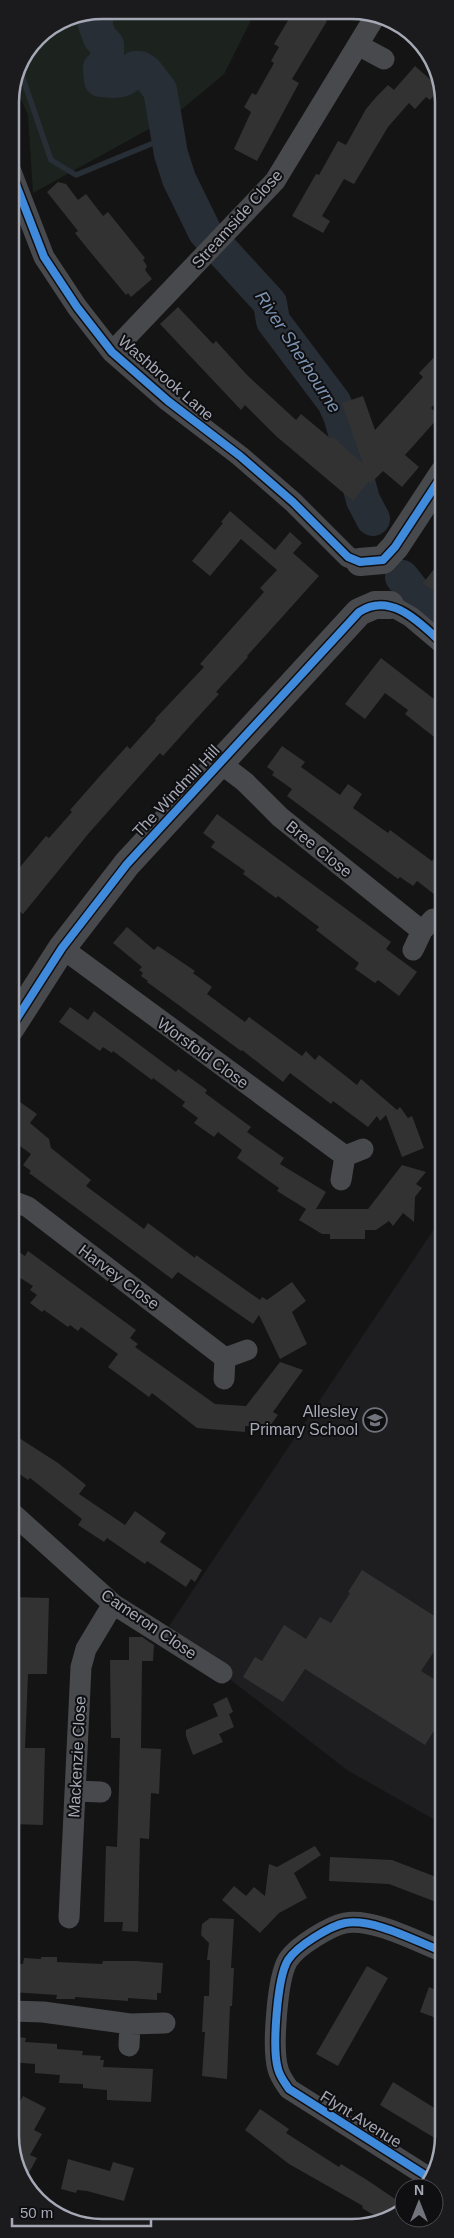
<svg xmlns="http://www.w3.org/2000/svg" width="454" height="2238" font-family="Arial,sans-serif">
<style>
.built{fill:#1e1e20}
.green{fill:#1c231e}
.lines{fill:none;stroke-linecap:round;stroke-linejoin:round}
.stream{stroke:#282e36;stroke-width:5.5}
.river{stroke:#282e36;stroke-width:34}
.building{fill:#323233}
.minor{stroke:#48494d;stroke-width:21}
.tertiary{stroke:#48494d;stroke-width:28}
.cycleway-casing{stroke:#0f0e10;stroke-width:11}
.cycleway{stroke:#408adc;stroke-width:8}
.labels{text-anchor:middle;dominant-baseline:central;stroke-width:4;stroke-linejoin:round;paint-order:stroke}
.street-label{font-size:16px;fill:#a5a8b5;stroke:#0f0e10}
.poi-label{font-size:16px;fill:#a5a8b5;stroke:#0f0e10;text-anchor:end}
.water-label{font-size:18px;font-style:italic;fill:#7b93b1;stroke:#0f0e10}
.rim{fill:none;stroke:#a5a8b5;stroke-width:2.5}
</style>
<rect width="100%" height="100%" fill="#141414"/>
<!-- built -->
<path class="built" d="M444,1214V1825L347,1770L222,1673L169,1626Z"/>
<!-- green -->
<path class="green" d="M102,10L255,12L224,74L176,114L33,193L28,115L15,86L37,37L67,17Z"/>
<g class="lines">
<!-- stream -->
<path class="stream" d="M21,73L51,160L76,175L168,137"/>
<!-- river -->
<path class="river" d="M100,10L94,22L100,38L107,45V63L100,68L101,80C117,82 125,83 135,68H140L146,72L160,90L171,154L179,179L205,232L270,303L273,321L334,402L341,418L363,500L373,519
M402,577L424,605L443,622"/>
</g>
<!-- building -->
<path class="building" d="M293,12L326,13L323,18L327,21L292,79L299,83L257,161L234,149L251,112L244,107L252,93L256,95L274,63L271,61L279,47L274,44Z
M415,66L440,88L430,100L426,97L415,109L409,103L388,127L354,184L344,179L322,216L330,221L323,233L292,216L316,174L319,175L338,141L346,145L366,109L377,96L388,85L394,90Z
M58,182L66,184L78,200L86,194L103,216L108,212L145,258L143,260L147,266L145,270L152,279L131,297L128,293L126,295L87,248L75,233L78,231L47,192Z
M178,307L213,344L216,341L248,376L296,420L301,414L331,439L333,437L363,464L342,403L363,396L375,430L423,377L419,373L443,348V395L431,408L440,416L405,455L419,467L402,487L383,471L370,484L369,481L353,501L276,436L245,405L241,410L160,324Z
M230,511L275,550L290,532L302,543L293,553L319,576L247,656L248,657L216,692L219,694L197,718L163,756L160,753L89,833L23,914L10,904V879L46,836L49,838L72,812L70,810L99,777L127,746L130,749L156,720L155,719L204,667L200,664L264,592L260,588L277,570L241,539L210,576L192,561L223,523L221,522Z
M443,558V598L423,583Z
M381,658L443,706V744L405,714L408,710L385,693L365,719L345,704Z
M282,746L305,762L301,767L340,795L348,784L362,794L353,808L388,833L390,830L432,861L443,846V901L417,881L413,886L400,877L398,879L287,796L292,789L272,775L274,772L267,767Z
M217,814L391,942L386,949L417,972L399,996L378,980L375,983L355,969L359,963L316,930L319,927L278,896L276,898L243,874L245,871L211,847L215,842L203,833Z
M127,927L154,950L158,946L195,971L193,973L212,987L207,994L245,1022L249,1017L302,1056L306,1051L315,1060L319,1055L357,1085L361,1079L397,1110L400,1107L408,1118L412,1116L424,1148L402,1157L386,1115L380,1121L377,1116L368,1127L333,1101L331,1104L290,1073L283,1082L242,1050L241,1051L169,998L147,982L148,981L141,976L143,973L139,970L142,967L113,943Z
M70,1007L88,1020L94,1011L176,1072L178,1069L207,1090L205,1093L251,1127L247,1132L284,1158L280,1164L326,1192L316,1209H368L402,1165L426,1172L416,1184L422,1188L415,1197L414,1222L403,1213L393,1226L389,1221L376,1230H365V1239H330V1234H322L299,1220L306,1209L277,1191L279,1188L237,1158L242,1150L218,1132L214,1137L194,1123L198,1118L182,1106L185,1102L153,1078L152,1080L113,1051L112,1053L103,1047L100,1051L59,1022Z
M20,1102L37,1114L30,1123L49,1139L51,1148L91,1180L86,1186L144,1229L148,1223L195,1258L196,1255L260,1300L262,1297L267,1300L292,1282L306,1301L292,1312L307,1344L280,1359L259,1315L253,1324L178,1272L172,1279L29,1173L31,1171L23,1165L31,1154L10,1139V1115Z
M10,1246L25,1256L28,1251L136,1330L130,1338L138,1344L135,1347L215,1404L246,1406L280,1362L303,1370L273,1412L278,1415L269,1427L245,1426V1432L197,1428L152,1393L149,1397L108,1367L118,1354L81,1327L78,1331L70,1325L68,1327L44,1310L42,1312L30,1303L37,1295L30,1290L33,1286L11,1272Z
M16,1436L58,1463L86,1485L79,1494L125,1525L135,1511L166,1533L160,1542L202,1570L195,1582L191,1579L186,1587L147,1561L145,1564L107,1538L104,1542L78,1525L82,1519L30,1478L28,1480L11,1468V1444Z
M362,1570L444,1622V1651L437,1647L421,1671L444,1685V1697L437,1708L444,1712V1715L425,1745L305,1669L283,1702L243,1677L255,1657L262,1661L284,1625L306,1639L320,1617L331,1623L350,1593L348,1592Z
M11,1597L49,1598L47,1674H28L25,1748H45L43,1825L11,1824Z
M129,1637H142L154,1645L153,1661H142L141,1748L161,1749L159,1794L151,1793L149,1839L140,1838L138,1932L122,1931L123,1922H104L106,1846L117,1847L119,1787L120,1738H111L110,1660H129Z
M227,1697L233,1712L229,1714L234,1727L219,1734L223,1742L193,1755L186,1736V1730L218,1716L213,1704Z
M315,1846L321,1855L294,1873L307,1898L279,1913L260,1933L222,1900L234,1886L246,1896L254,1887L265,1896L269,1864L277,1867Z
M330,1857L392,1860L444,1880V1905L389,1884L329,1881Z
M210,1918L234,1919L231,1968H234L232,2006H230L227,2079L202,2076L205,2032H202L204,1996H209L210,1960H207L209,1943L201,1935L202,1924Z
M41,1957H57V1962L102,1964L103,1961H136L163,1963L161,1993H157V2000L128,1998V2001L75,1997V1999H56L57,1995L11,1992V1964H23L24,1958L41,1959Z
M367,1966L388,1978L338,2066L316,2054Z
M429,1987L444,1993V2021L420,2012Z
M11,2036L26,2038L25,2042L57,2044V2049L83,2051L82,2055L101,2056L100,2060H104L103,2067L153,2069L151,2102L107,2100V2090L83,2088V2084L59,2083L60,2075L35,2073V2064L11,2062Z
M393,2082L444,2114V2130L438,2140L380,2105Z
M23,2096L46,2108L34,2130L42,2134L30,2155L37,2158L25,2180L11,2148V2127L17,2116L13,2114Z
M260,2109L289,2129L286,2133L339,2167L341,2164L367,2180L404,2205V2207L380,2219L362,2208L363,2206L289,2164L245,2130Z
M68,2159L110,2171L113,2162L134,2168L124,2201L87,2191L77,2190L76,2193L61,2189Z"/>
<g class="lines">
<!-- minor -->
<path class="minor" d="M358,45L384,59
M10,169L44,257L77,307L112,352L168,401L240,456L293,502L348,557L360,562
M112,352L275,181L376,15
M390,605L411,617L443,644
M220,763L245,782L280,817L422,931
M62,948L345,1156
M413,950L422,931L433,919
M341,1180L345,1156L363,1149
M10,1200L28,1207L225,1358
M224,1379L225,1358L247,1350
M11,1512L113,1604L222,1673
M75,1791L101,1792
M69,1918L81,1667L86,1649L113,1604
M11,2011L43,2012L130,2024L165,2023
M129,2046L130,2024
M428,2177L289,2089C285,2083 280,2077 278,2069C272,2049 277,1978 288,1960C297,1946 330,1926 345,1923C374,1918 417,1942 444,1952"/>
<!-- tertiary -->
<path class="tertiary" d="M360,562L383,560L395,547L443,474
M10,1029L62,948L127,864L359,612L375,605H390"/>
<!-- cycleway casing -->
<g class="cycleway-casing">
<path id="cycleway" d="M10,169L44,257L77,307L112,352L168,401L240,456L293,502L348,557L360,562L383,560L395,547L443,474
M10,1029L62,948L127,864L359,612C391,591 420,623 443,644
M428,2177L289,2089C285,2083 280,2077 278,2069C272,2049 277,1978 288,1960C297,1946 330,1926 345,1923C374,1918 417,1942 444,1952"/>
</g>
<!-- cycleway -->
<use href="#cycleway" class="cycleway"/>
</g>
<!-- icons -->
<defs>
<g id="school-ring" transform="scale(1.25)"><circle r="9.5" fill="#0f0e10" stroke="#72747d" stroke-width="1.5"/><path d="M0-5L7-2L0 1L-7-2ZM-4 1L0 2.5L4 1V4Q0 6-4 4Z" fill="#72747d"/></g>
</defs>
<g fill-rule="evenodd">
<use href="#school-ring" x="375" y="1420"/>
</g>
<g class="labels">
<!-- street labels -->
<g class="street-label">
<text transform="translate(237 219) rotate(-48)">Streamside Close</text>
<text transform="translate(166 378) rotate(41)">Washbrook Lane</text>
<text transform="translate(176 791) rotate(-47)">The Windmill Hill</text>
<text transform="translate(319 849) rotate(39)">Bree Close</text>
<text transform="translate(203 1053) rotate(36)">Worsfold Close</text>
<text transform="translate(119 1277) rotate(37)">Harvey Close</text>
<text transform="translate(149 1624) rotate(34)">Cameron Close</text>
<text transform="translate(77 1757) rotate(-87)">Mackenzie Close</text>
<text transform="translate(361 2119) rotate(32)">Flynt Avenue</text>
</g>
<!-- poi labels -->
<g class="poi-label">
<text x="358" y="1411">Allesley<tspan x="358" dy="18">Primary School</tspan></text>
</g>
<!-- water labels -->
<g class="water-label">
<text transform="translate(298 352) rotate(57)">River Sherbourne</text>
</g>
</g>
<!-- crop -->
<path d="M0 0H454V2238H0ZM102 19H352A83 83 0 0 1 435 102V2136A83 83 0 0 1 352 2219H102A83 83 0 0 1 19 2136V102A83 83 0 0 1 102 19Z" fill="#1b1a1d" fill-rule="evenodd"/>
<path class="rim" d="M102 19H352A83 83 0 0 1 435 102V2136A83 83 0 0 1 352 2219H102A83 83 0 0 1 19 2136V102A83 83 0 0 1 102 19Z"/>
<!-- north arrow -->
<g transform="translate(419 2203)"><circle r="24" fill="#0f0e10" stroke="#4b4c52"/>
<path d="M0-4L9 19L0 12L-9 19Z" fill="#72747d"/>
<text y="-8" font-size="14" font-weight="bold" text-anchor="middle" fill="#a5a8b5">N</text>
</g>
<!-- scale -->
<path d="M12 2218v8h139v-8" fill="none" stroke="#a5a8b5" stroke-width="2.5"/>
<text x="20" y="2218" font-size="15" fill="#a5a8b5" stroke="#0f0e10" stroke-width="4" paint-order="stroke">50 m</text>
</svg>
